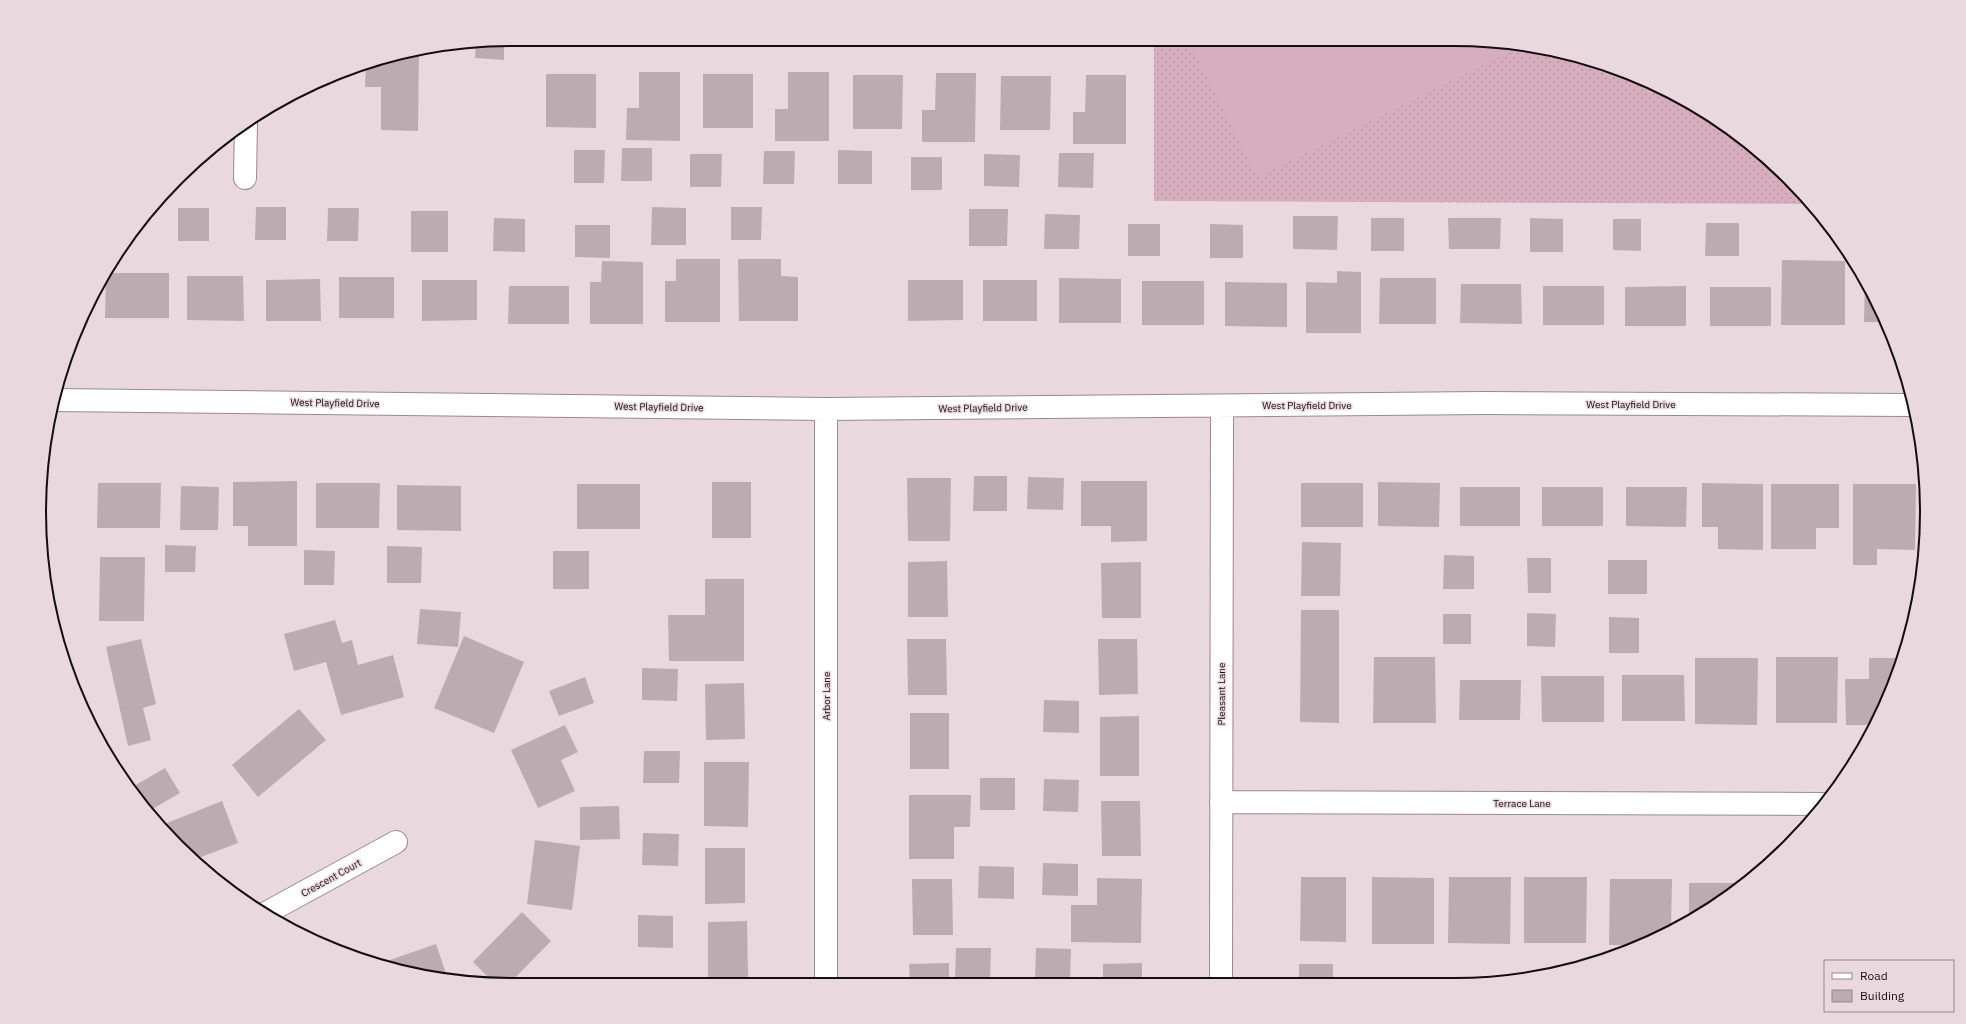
<svg xmlns="http://www.w3.org/2000/svg" width="1966" height="1024" font-family="'IBM Plex Sans',sans-serif">
<style>
.grass{fill:url(#grass-dots)}
.pitch{fill:#d7aebe}
.building{fill:#bbacb2}
.lines{fill:none;stroke-linecap:round;stroke-linejoin:round}
.minor-casing{stroke:#998a90;stroke-width:24}
.minor{stroke:#fff;stroke-width:22}
.labels{text-anchor:middle;dominant-baseline:central;stroke-width:3;stroke-linejoin:round;paint-order:stroke}
.street-label{font-size:10px;fill:#130e10;stroke:#e9d9df}
.rim{fill:none;stroke:#130e10;stroke-width:2}
</style>
<defs>
<pattern id="grass-dots" width="8" height="8" patternUnits="userSpaceOnUse"><rect width="8" height="8" fill="#d7aebe"/><path d="M2 2h.1M6 6h.1" fill="none" stroke="#b894a2" stroke-width="1.8" stroke-linecap="round"/></pattern>
</defs>
<rect width="100%" height="100%" fill="#e9d9df"/>
<!-- grass -->
<path class="grass" d="M1154,40H1485L1577,55L1663,88L1742,137L1813,204L1154,201Z"/>
<!-- pitch -->
<path class="pitch" d="M1189,40H1485L1523,46L1258,177Z"/>
<!-- building -->
<path class="building" d="M504,40V60L475,58L476,43Z
M419,48L418,131L381,130V87H365L366,63Z
M639,72H680V141L626,140L627,108H639Z
M788,72H829V141H775V109H788Z
M936,73H976L975,142H922V110H935Z
M546,74H596V128L546,127Z
M703,74H753V128H703Z
M853,75H903L902,129H853Z
M1086,75H1126V144H1073V112H1085Z
M1001,76H1051L1050,130H1000Z
M622,148H652V181H621Z
M574,150H605L604,183H574Z
M838,150L872,151V184H838Z
M764,151H795L794,184H763Z
M1059,153H1094L1093,188L1058,187Z
M690,154H722L721,187H690Z
M984,154L1020,155L1019,187L984,186Z
M911,157H942V190H911Z
M256,207H286V240H255Z
M652,207L686,208V245H651Z
M731,207H762L761,240H731Z
M178,208H209V241H178Z
M328,208H359L358,241H327Z
M969,209H1008L1007,246H969Z
M411,211H448V252H411Z
M1045,214L1080,215L1079,249H1044Z
M1293,216H1338L1337,250L1293,249Z
M494,218L525,219V252L493,251Z
M1371,218H1404V251H1371Z
M1448,218H1501L1500,249H1449Z
M1530,218L1563,219V252H1530Z
M1613,219H1641V251L1613,250Z
M1706,223H1739V256H1705Z
M1128,224H1160V256H1128Z
M1210,224L1243,225V258H1210Z
M575,225H610V258L575,257Z
M676,259H720V322H665V281H676Z
M738,259H781V276L798,277V321H739Z
M1782,260L1845,261V325H1781Z
M602,261L643,262V324H590V282H601Z
M1337,271L1361,272V333H1306V282L1337,283Z
M106,273H169V318H105Z
M187,276H243L244,321L187,320Z
M339,277H394V318H339Z
M1059,278L1121,279V323H1059Z
M1380,278H1436V324H1379Z
M1865,278L1885,322H1864Z
M320,279L321,321H266V280Z
M422,280H477V320L422,321Z
M908,280H963V320L908,321Z
M983,280H1037V321H983Z
M1142,281H1204V325H1142Z
M1225,282L1287,283V327L1225,326Z
M1461,284H1521L1522,324L1460,323Z
M509,286H569V324H508Z
M1543,286H1604V325H1543Z
M1686,286V326H1625V287Z
M1710,287H1771V326H1710Z
M974,476H1007V511H973Z
M1028,477L1064,478L1063,510L1027,509Z
M907,478H951L950,541H908Z
M297,481V546H248V526H233V482Z
M1081,481H1147V541L1111,542V526H1081Z
M712,482H751V538H712Z
M1378,482L1440,483L1439,527L1378,526Z
M98,483H161L160,528H97Z
M316,483H380L379,528H316Z
M1301,483H1363V527H1301Z
M1702,483L1763,484V550L1718,549V527H1702Z
M577,484H640V529H577Z
M1771,484H1839V528H1816V549H1771Z
M1853,484H1916L1915,550L1877,549V565H1853Z
M397,485L461,486V531L397,530Z
M181,486L219,487L218,530H180Z
M1460,487H1520V526H1460Z
M1542,487H1603V526H1542Z
M1626,487H1687L1686,527L1626,526Z
M1923,492L1926,543L1925,550H1923Z
M1302,542L1341,543L1340,596H1301Z
M165,545L196,546L195,572H165Z
M387,546L422,547L421,583H387Z
M304,550L335,551L334,585H304Z
M553,551H589V589H553Z
M1444,555L1474,556V589H1443Z
M100,557H145L144,621H99Z
M1527,558H1551V593H1528Z
M1608,560H1647V594H1608Z
M947,561L948,617H908V562Z
M1141,562V618H1102L1101,563Z
M705,579H744V661H669L668,615H705Z
M420,609L461,612L458,647L417,644Z
M1301,610H1339V723L1300,722Z
M1527,613L1556,614L1555,647L1527,646Z
M1443,614H1471V644H1443Z
M1609,617L1639,618V653H1609Z
M335,620L342,643L352,640L358,665L393,655L404,697L341,715L326,662L294,671L284,634Z
M464,636L524,662L494,733L434,708Z
M141,639L156,704L143,708L151,740L128,746L106,647Z
M907,639H946L947,695H908Z
M1098,639H1137L1138,694L1099,695Z
M1374,657H1435L1436,723H1373Z
M1776,657H1838L1837,723H1776Z
M1695,658H1758L1757,725L1695,724Z
M1869,658H1902L1876,725H1846L1845,679H1869Z
M642,668L678,669L677,701L642,700Z
M1622,675H1684L1685,721H1622Z
M1541,676H1604V722H1542Z
M585,677L594,703L559,716L549,691Z
M1460,680H1521L1520,720H1459Z
M744,683L745,739L706,740L705,684Z
M1044,700L1079,701V733L1043,732Z
M299,709L326,740L258,797L232,765Z
M910,713H949V769H910Z
M1139,716V776H1100V717Z
M565,725L578,752L561,760L575,791L538,808L511,750Z
M644,751H680L679,783H643Z
M704,762H749L748,827L704,826Z
M165,768L180,793L149,811L134,786Z
M980,778H1015V810H980Z
M1044,779L1079,780L1078,812L1043,811Z
M909,795H971L970,827H954V859H909Z
M222,801L238,843L193,860L177,846L162,825Z
M1101,801H1140L1141,856H1102Z
M619,806L620,839L580,840V807Z
M643,833L679,834L678,866L642,865Z
M535,840L580,846L572,910L527,904Z
M705,848H745V903L705,904Z
M1043,863L1078,864V896L1042,895Z
M979,866L1014,867V899L978,898Z
M1301,877H1346V942L1300,941Z
M1372,877L1434,878V944H1372Z
M1449,877H1511L1510,944L1448,943Z
M1524,877H1587L1586,943H1524Z
M1097,878L1142,879L1141,943L1071,942V905H1097Z
M912,879H952L953,935H913Z
M1610,879H1672L1671,930L1642,945H1609Z
M1689,883H1742L1717,905L1689,920Z
M522,912L551,941L509,984H495L473,962Z
M638,915L673,916V948L638,947Z
M747,921L748,977L708,978V922Z
M436,944L448,979L390,969L378,964Z
M956,948H991L990,981L955,980Z
M1036,948L1071,949L1070,981L1035,980Z
M949,963V983H910L909,964Z
M1142,963V982H1103V964Z
M1299,964H1333V981L1299,982Z"/>
<g class="lines">
<!-- minor casing -->
<g class="minor-casing">
<path id="minor" d="M245,178L246,122
M53,400L826,409L1484,403L1912,405
M826,409V983
M1221,802L1823,804
M266,913L396,842
M1221,982L1222,406"/>
</g>
<!-- minor -->
<use href="#minor" class="minor"/>
</g>
<g class="labels">
<!-- street labels -->
<g class="street-label">
<text transform="translate(335 403) rotate(1)">West Playfield Drive</text>
<text x="1631" y="404">West Playfield Drive</text>
<text x="1307" y="405">West Playfield Drive</text>
<text transform="translate(659 407) rotate(1)">West Playfield Drive</text>
<text transform="translate(983 408) rotate(-1)">West Playfield Drive</text>
<text transform="translate(1221 694) rotate(-90)">Pleasant Lane</text>
<text transform="translate(826 696) rotate(-90)">Arbor Lane</text>
<text x="1522" y="803">Terrace Lane</text>
<text transform="translate(331 878) rotate(-29)">Crescent Court</text>
</g>
</g>
<!-- crop -->
<path d="M0 0H1966V1024H0ZM512 46H1454A466 466 0 0 1 1920 512V512A466 466 0 0 1 1454 978H512A466 466 0 0 1 46 512V512A466 466 0 0 1 512 46Z" fill="#e9d9df" fill-rule="evenodd"/>
<path class="rim" d="M512 46H1454A466 466 0 0 1 1920 512V512A466 466 0 0 1 1454 978H512A466 466 0 0 1 46 512V512A466 466 0 0 1 512 46Z"/>
<!-- legend -->
<rect x="1824" y="960" width="130" height="52" fill="#e9d9df" stroke="#93888c"/>
<rect x="1832" y="973" width="20" height="6" fill="#ffffff" stroke="#93888c"/>
<text x="1860" y="980" font-size="12" fill="#130e10">Road</text>
<rect x="1832" y="990" width="20" height="12" fill="#bbacb2" stroke="#93888c"/>
<text x="1860" y="1000" font-size="12" fill="#130e10">Building</text>
</svg>
